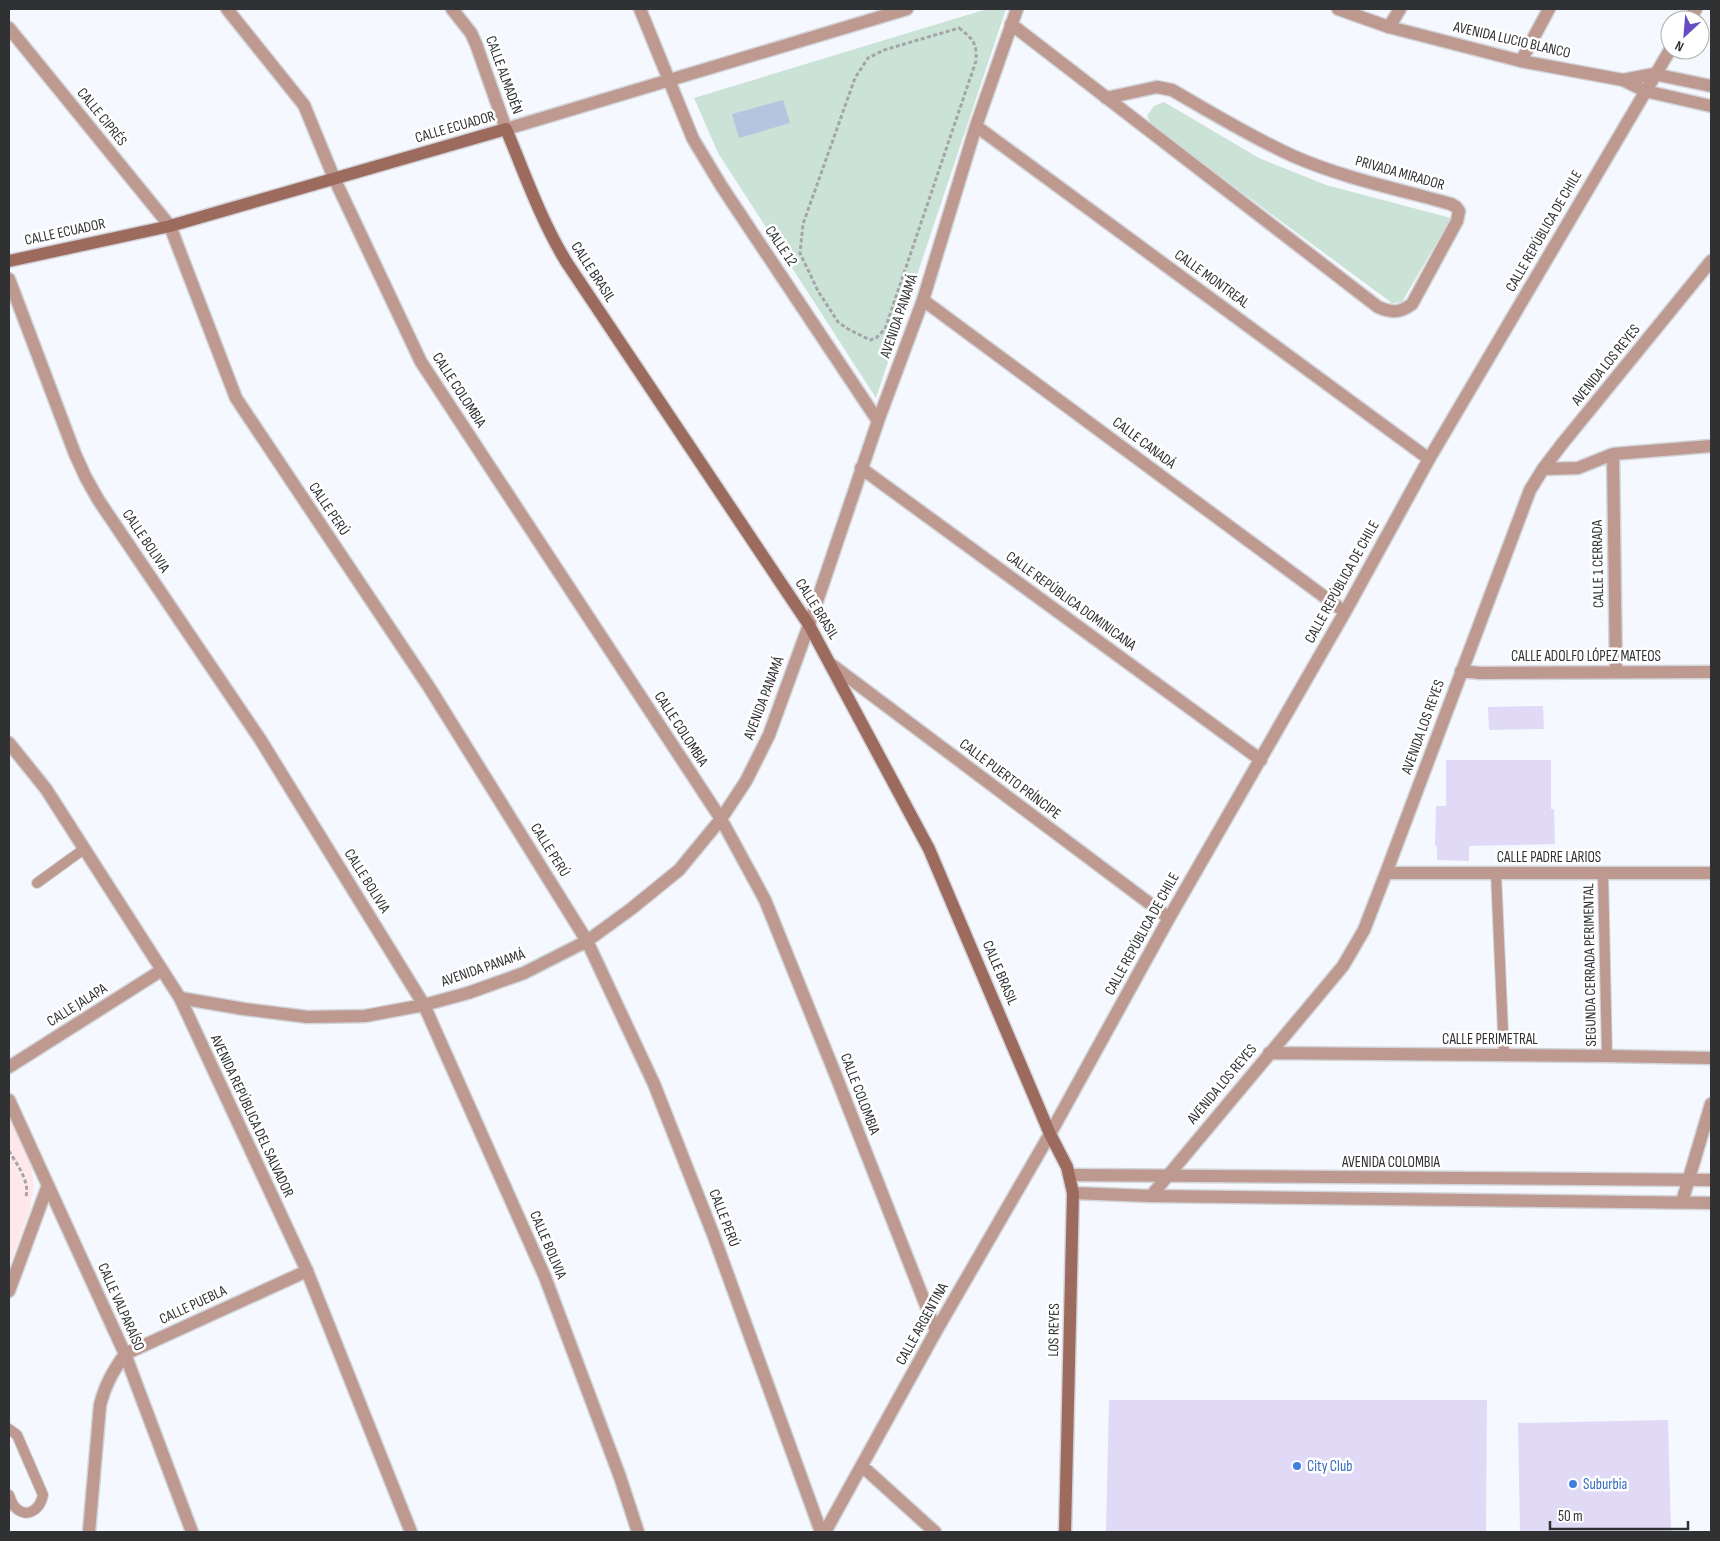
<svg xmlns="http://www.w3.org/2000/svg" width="1720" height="1541" font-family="'Sofia Sans Condensed',sans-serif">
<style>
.medical{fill:#fee8ec}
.green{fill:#cbe2d6}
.water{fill:#b4c6df}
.building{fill:#e0daf7}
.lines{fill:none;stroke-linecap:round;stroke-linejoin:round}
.service-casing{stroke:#d2d4d9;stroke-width:12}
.minor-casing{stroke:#d2d4d9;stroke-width:15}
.tertiary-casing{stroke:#d2d4d9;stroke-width:15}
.secondary-casing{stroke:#d2d4d9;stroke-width:15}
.path{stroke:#a3a5aa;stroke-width:3;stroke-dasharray:4 2.5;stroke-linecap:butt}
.service{stroke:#bd9990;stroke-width:10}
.minor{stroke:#bd9990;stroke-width:12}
.tertiary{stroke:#bd9990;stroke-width:12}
.secondary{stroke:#9d6b5e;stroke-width:12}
.shop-dot{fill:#3f7fe0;stroke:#fff;stroke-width:2}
.labels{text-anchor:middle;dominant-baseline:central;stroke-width:5;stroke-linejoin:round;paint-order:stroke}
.street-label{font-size:15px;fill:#303133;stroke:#fff}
.shop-label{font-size:15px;fill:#366cbe;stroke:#fff;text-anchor:start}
</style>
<rect width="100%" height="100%" fill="#f5f8fe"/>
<!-- medical -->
<path class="medical" d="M9,1111L30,1157L34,1186L29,1213L9,1266Z"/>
<!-- green -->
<path class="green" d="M987,9H1006L876,398L718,153L694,98Z
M1164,102L1259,158L1326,185L1451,218L1402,302L1392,303L1152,126L1147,116L1154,106Z"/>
<!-- water -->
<path class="water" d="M783,100L790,123L739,138L732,114Z"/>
<!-- building -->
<path class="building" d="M1543,706L1544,729L1489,730L1488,707Z
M1446,760H1551V809H1554L1555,844L1469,846V861L1437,860V846H1435L1436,806H1446Z
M1109,1400H1487L1486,1532H1106Z
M1668,1420L1671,1532H1520L1518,1423Z"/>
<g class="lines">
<!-- service casing -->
<g class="service-casing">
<path id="service" d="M1496,873L1504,1055
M1603,873L1607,1056
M37,883L84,849
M9,1429L17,1435L43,1495C40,1510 26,1520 14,1506C12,1503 10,1498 9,1495"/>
</g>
<!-- minor casing -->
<g class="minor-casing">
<path id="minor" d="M227,9L304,105L334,178L421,362L721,819L765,900L836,1076L936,1331
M452,9L471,33L476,44L506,129
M640,9L693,139L722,187L878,421
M1689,20L1696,9
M1011,24L1378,307C1392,313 1400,313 1412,304L1457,221L1459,211L1456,207L1451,204C1398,189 1343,178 1293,156C1251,137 1212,113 1172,90L1157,87L1106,98
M1389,27L1400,9
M9,28L170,226L236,398L429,687L587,941L654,1084L713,1234L821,1532
M1521,61L1549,9
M976,126L1429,459
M9,279L75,454L86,478L99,501L260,739L424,1005L545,1277L620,1477L638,1532
M923,300L1345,612
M1613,454L1616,672
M861,468L1261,760
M1543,469L1578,468L1613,454L1711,446
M832,665L1169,918
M1461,671L1480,673L1711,672
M1386,873H1711
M180,998L244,1009L308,1017L365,1016L424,1005L468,993L524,973L587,941L631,909L679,870L721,819L746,781L769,735L809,625L878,421L923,300L976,126L1017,9
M1269,1053L1607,1056L1711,1058
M9,1067L162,970
M9,1100L125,1354L192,1532
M1151,1196L1343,966L1364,930L1386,873L1530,490L1543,469L1562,444L1711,261
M1682,1202L1711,1104
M9,1291L48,1185
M862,1466L935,1532
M89,1532L100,1405C105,1385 113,1371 125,1354L307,1271
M825,1532L936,1331L1050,1134L1169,918L1345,612L1429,459L1670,50"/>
</g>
<!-- tertiary casing -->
<g class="tertiary-casing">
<path id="tertiary" d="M1338,9L1389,27L1521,61L1623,80L1645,91L1711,106
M1623,80L1654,74L1711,86
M506,129L907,9
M9,743L46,789L180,998L307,1271L411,1532
M1070,1175L1711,1180
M1073,1193L1151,1196L1711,1203"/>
</g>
<!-- secondary casing -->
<g class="secondary-casing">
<path id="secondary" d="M9,261L170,226L506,129C525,174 541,221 567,263L809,625L929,849L1050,1134L1067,1167L1073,1193L1065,1532"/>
</g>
<!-- path -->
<path class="path" d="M959,28C973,39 977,43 976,61L885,329L876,338L870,340L848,329L838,322L818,291L800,253L803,224L855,78L868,58L884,50Z
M9,1151C16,1163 30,1181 26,1196"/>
<!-- service -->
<use href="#service" class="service"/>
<!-- minor -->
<use href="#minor" class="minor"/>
<!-- tertiary -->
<use href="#tertiary" class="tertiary"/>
<!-- secondary -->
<use href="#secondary" class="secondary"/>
</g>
<!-- markers -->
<g class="shop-dot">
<circle cx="1297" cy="1466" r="5"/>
<circle cx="1573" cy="1484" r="5"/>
</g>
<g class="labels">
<!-- street labels -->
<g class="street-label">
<text transform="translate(1512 40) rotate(13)">AVENIDA LUCIO BLANCO</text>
<text transform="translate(504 75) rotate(70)">CALLE ALMADÉN</text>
<text transform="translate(102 117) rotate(51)">CALLE CIPRÉS</text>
<text transform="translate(455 127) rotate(-16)">CALLE ECUADOR</text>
<text transform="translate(1400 173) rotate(16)">PRIVADA MIRADOR</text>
<text transform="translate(1544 231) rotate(-60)">CALLE REPÚBLICA DE CHILE</text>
<text transform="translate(65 232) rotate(-12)">CALLE ECUADOR</text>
<text transform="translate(781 246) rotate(56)">CALLE 12</text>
<text transform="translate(593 272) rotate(57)">CALLE BRASIL</text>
<text transform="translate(1212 279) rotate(36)">CALLE MONTREAL</text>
<text transform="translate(899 316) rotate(-71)">AVENIDA PANAMÁ</text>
<text transform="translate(1606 365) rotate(-51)">AVENIDA LOS REYES</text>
<text transform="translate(459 390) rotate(57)">CALLE COLOMBIA</text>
<text transform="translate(1144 443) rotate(37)">CALLE CANADÁ</text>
<text transform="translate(329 509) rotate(56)">CALLE PERÚ</text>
<text transform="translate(146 541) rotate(56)">CALLE BOLIVIA</text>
<text transform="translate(1598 564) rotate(-91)">CALLE 1 CERRADA</text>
<text transform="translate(1342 582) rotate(-61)">CALLE REPÚBLICA DE CHILE</text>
<text transform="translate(1071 601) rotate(36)">CALLE REPÚBLICA DOMINICANA</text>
<text transform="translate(817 609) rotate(58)">CALLE BRASIL</text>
<text x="1586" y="656">CALLE ADOLFO LÓPEZ MATEOS</text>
<text transform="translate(764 698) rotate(-69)">AVENIDA PANAMÁ</text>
<text transform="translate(1423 727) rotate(-70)">AVENIDA LOS REYES</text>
<text transform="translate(681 729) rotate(57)">CALLE COLOMBIA</text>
<text transform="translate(1010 779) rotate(37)">CALLE PUERTO PRÍNCIPE</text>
<text transform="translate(550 850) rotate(58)">CALLE PERÚ</text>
<text x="1549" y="857">CALLE PADRE LARIOS</text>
<text transform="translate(367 881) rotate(58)">CALLE BOLIVIA</text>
<text transform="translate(1142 934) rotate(-61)">CALLE REPÚBLICA DE CHILE</text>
<text transform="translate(1590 965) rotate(-91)">SEGUNDA CERRADA PERIMENTAL</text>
<text transform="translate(483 968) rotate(-19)">AVENIDA PANAMÁ</text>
<text transform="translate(1000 973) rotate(67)">CALLE BRASIL</text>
<text transform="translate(77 1005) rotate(-32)">CALLE JALAPA</text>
<text x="1490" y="1039">CALLE PERIMETRAL</text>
<text transform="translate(1222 1084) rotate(-50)">AVENIDA LOS REYES</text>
<text transform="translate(860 1094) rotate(69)">CALLE COLOMBIA</text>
<text transform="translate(252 1116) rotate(65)">AVENIDA REPÚBLICA DEL SALVADOR</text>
<text x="1391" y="1162">AVENIDA COLOMBIA</text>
<text transform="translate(724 1218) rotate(69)">CALLE PERÚ</text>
<text transform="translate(548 1245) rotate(67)">CALLE BOLIVIA</text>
<text transform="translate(193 1305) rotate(-25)">CALLE PUEBLA</text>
<text transform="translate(121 1307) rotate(66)">CALLE VALPARAÍSO</text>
<text transform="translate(922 1324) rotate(-61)">CALLE ARGENTINA</text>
<text transform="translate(1054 1330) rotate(-89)">LOS REYES</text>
</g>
<!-- shop labels -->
<g class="shop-label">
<text x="1307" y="1466">City Club</text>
<text x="1583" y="1484">Suburbia</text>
</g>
</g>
<!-- border -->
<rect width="1720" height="1541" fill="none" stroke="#303133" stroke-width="20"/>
<!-- north arrow -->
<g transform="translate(1685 35) rotate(206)"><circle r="24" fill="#ffffff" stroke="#acadad"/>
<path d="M0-4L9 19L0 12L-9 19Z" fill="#664bc4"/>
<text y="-8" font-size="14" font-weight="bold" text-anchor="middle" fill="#303133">N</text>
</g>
<!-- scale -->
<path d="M1550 1521v8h138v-8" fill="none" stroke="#303133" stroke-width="2.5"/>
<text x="1558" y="1521" font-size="15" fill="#303133" stroke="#ffffff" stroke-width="4" paint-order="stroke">50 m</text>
</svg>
